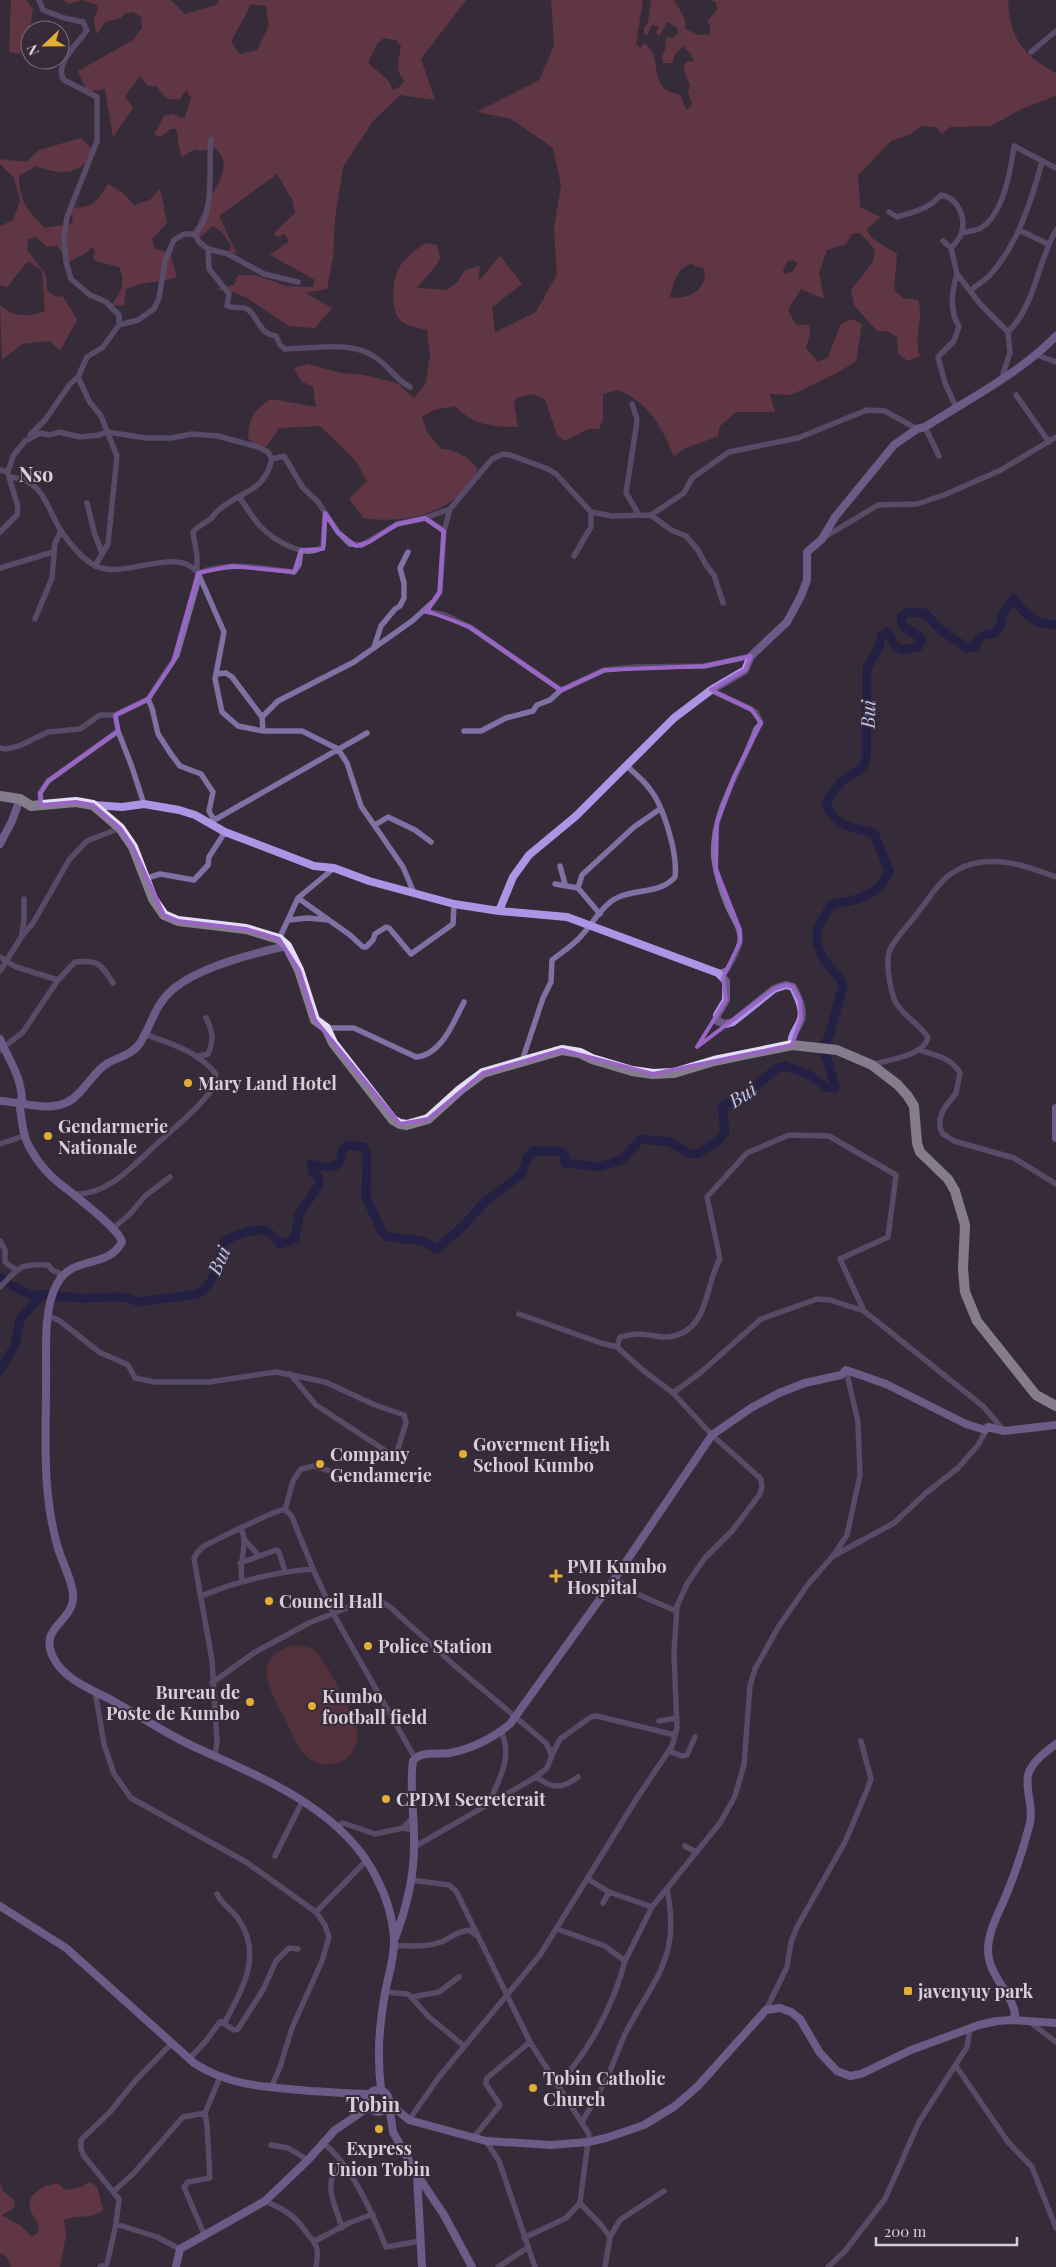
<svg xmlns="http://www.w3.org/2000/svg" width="1056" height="2267" font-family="'Playfair Display',serif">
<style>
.green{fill:#743541}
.forest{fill:#934352;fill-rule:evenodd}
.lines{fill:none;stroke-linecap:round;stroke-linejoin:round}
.river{stroke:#0e1350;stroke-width:9}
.street{stroke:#7e71a3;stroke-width:5.5}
.secondary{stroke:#ab95e4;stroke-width:8}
.highway{stroke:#e4dff7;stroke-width:10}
.marked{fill:none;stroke:#9b65c8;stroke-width:4;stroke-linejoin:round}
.poi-dot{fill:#e2af34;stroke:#372b39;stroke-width:2}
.labels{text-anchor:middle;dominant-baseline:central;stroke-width:4;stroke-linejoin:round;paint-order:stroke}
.poi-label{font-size:18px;font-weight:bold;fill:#d7cfd8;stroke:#372b39;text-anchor:start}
.water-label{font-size:19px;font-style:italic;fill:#bbc7ee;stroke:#372b39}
.quarter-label{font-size:20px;font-weight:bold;fill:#d7cfd8;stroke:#372b39}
</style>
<rect width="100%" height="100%" fill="#372b39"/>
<!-- green -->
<path class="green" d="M294,1645C302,1646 309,1646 315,1651C326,1659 355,1718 357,1732C359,1742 354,1753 346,1759C337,1764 327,1767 317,1763C300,1757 293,1735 286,1721C271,1692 248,1657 294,1645Z"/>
<!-- forest -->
<path class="forest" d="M11,0H26L33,9L30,28V44L18,54L9,52Z
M63,0H171L185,14L216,5L219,0H466L421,59L435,100L400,95L373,121L343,167L335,218L333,258L327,289L305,293L332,308L315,328L289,326L247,298L236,293L215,289L234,285L238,275H256L286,286L313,287L315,280L270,255L289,241L285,234L277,237L274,233L295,213L292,199L277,174L219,216L237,254L230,252L231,245L221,231L212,226L202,236L189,238C197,227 201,215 207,203C215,188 236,162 214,148L201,151L195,149L182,157C178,148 179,138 176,129H171L160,137L154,134L164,116L173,114L180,118L185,117L191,98L186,90L180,99C168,101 163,97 157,86H148L140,76L125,96L133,108L113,137L105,89L87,92L78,71L133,40L142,28L141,17L133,12L125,13L121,18L105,22L97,34C94,26 92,18 98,10L97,5L82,0L68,4ZM251,4L266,6L269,25L257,50L240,54L231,42ZM384,38L396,40L401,46C399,59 394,70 405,81L398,88L393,90L388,80L368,63L377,44Z
M551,0H643L636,44L640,48L645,43C647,46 650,49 652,52C658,63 654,80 665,89C669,92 676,93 680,95L687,111L692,104L688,91L690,85L685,73L684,65L687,62L694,61L691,54L683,46L676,53L672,63H663L662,57L665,50L666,37L672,38L679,33L676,27L668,22L659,36L656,33L659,27L652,25L647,35L644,34V27L648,23L651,0H674L685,19V29L699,35L710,34V26L707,21L717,10L716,2L710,0H1008C1010,39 1023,56 1056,73V96L1021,109L991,126L950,127L942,134L936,127L921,126L911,134L891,141L858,175L860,207L880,217L866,230L873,239L897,254L894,290L903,298L918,300C925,320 912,337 920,356L908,361L898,354L897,337L887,331H877L854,305L851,290L873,262L875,250L860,233L852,234L846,244L827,250L819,273L824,299L801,289L788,310L796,325H809L810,334L806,348L818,362L828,357L841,324L852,319L862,324L856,361L837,373L791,395L770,394L775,412H736L720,426L718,436C703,443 686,445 674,456C660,424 651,406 619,390L603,394V420L599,429H588L565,441L557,435L545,399L534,394L516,398L514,404L518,427C491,427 474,425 455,406L433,410L422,417L427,432L441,449C456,449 469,458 478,469C460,512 405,525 364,518L349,499L367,481L355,460L320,426L279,428L266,447L258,445L248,439C250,416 252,412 271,399L316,407L313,387L301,381L294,368L308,364L341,373L364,375L397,383L414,398L426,383L430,355L427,330C420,328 410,327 404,323C389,316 392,280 399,268C404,258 416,250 425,243L437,245L440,258L435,267L417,288L447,290L458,281L465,270L480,266L478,282L500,256L522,284L492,307L495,332L536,312L557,274L554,229L561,185L553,148L511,119L477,112L539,80L554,46ZM793,260L798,263L792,272L784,274L783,271L787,261ZM691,264L704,269C709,289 688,301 670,297C674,283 676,268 691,264Z
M81,138L94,151C80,177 61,175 36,166L19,176C20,201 27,211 45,228L73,223L70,208C94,207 95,204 108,184L122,192L134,205L150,200L160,188L167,223L152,239L155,249L170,253L177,277C160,283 142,281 126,289L124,305L111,306C120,293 127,283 119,267L95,261L93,257L95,251L92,247L86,253L69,262L57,246L47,247L36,237L28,239L27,250L46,275L47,290L56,297L63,296L77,320L60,351L50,341L22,344L2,360L0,305C15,318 28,317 45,311L42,271L28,261L7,287L0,285V226L13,220L20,201L14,178L0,164V159L26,162L39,150Z
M91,2182L97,2187L103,2210C91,2220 77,2214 64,2220L66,2235L60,2267H11L7,2257L0,2253V2183L3,2191L14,2200L15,2208L1,2215L20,2225L31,2236L37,2234L39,2227C37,2221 32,2215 30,2209C26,2193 47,2183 59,2184L65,2190L81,2187Z"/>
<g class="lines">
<!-- river -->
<path class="river" d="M0,1277L2,1279
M8,1284L32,1295L43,1294
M57,1296L81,1298L123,1297L139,1302L198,1294C216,1282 219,1262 224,1242C233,1236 257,1226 268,1232C272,1235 276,1240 280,1244L295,1239L299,1214L319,1185V1177L312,1172L311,1164C327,1168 341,1172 342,1150L349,1145L364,1147L367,1154L366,1197L382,1232L388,1237L423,1241L437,1249L462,1227L486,1201L522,1174L527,1158L533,1151H557L564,1154L565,1163L598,1167L622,1160L641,1139L670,1142L690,1154L699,1153L720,1139L725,1132L722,1106L745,1095L777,1068L785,1066L808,1074L827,1088H835L829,1064L824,1053L825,1044L829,1036L843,986L840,978L823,959L817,943V929L831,905C854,901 880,896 889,871L874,833C852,827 835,827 826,803L841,782L863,767L866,758L867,668L880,645L881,636L888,632L895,646L902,650L918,647L922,639L902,625L901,617L908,612L925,613L941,630L967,648L975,647L978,639L986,634H994L1000,626L1003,613L1013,599C1028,615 1033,626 1056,624
M0,1371L15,1345L20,1319L43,1294L48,1295"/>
<!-- street -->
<path class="street" d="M39,0L43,10L64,18L83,22L87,30C79,43 53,65 64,80L97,97V141L67,217L64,238L66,262L71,279L90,295L106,302L119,315V325
M1031,52L1056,31
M889,212L897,217C914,212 929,209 941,195C958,198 967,218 961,234C959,239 955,244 951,248
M1019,230L1048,244
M962,233C968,231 976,231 981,228C1003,215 1011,169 1014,146L1056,168
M195,234L199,242L208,249L228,254L264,274L298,282
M943,241L951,248L957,274L981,305L1008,332
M208,249L209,269L229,294L227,306C234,309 242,306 247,309C258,315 257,333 276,336L280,345L285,349C314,349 350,340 375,357C389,366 396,380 410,387
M970,291C976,285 985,281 991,274C1018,243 1031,202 1042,162
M1037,355L1056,362
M78,377L89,401L101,416L117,456L108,544L95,566
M1002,377L1010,353L1008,332C1036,304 1037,263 1056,230
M1016,395L1049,442
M632,404L637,419L636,428L626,493L639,515
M956,407L945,383L938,357L954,341L959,326C949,312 952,290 957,274
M925,427L939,456
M30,435L45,420L70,384L78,377L87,357L103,347L119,325L138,320L154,309L159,298L165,261L174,240L184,234H195C216,213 208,167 211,139
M272,459L284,456L303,488L318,502L338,532L350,544L362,545L397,524L425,518
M0,470L8,472L9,477C44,479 46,507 61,531C69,543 83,560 96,566C124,580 177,545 198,573L224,632L215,679L222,712L238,726L263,731H302L338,749L347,763L361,806L403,867L414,893
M8,472L13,456L25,441L40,433L50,435L59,432L80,437L99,435L107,432L146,438H171L192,434L218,436L258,447L268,452L272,459C264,493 242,490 220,509C215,512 213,518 209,520C203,524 198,526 193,532L197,556V571
M239,497C246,506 252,517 260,526C272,539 306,561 323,546L325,513
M87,503L95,535L102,553
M651,515L671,530L686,536L698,550L706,565L714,575L723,603
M444,531L425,518L450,509
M0,532L17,515L18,507L9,477
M823,538L878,505L917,504L944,495L1001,470L1056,437
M574,556L591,527V512
M0,568L53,552
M425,611L445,615L470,627L561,690
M35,619L52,578L55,543L61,531
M374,647L381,626L395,609L400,606L404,598V583L400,568L408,552
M216,674L226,673L232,677L262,717
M711,690L751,709L756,712L761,723L756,729C741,772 710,812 714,859C716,874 722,893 728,907C733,919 742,929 740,942C738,952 732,962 727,970L718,973
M148,699L152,708L158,734L171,754L180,766L201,774L213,792L209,811L214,820
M115,715L118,731L132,767L144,804
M263,731L262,717L278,701L354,662L412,621L434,601L440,592L444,531L450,509L492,459L503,454L510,455L548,469L556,474L591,512L612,516L651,515L684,493L692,478L729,452L798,438L867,410L885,411L917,429
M464,731H481L506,718L533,711L537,705L550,700L561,690L604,670L634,667L704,666L751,656
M0,748L6,749L19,746L48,732L80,729L100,715H115L148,699L177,655L197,585L198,573C230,561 261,568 294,572L299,565L301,550
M41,805L40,793L48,781L118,731
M209,823L367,733
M375,825L388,817L415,830L431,842
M560,866L565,884
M147,878L160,874L194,880L208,865L209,857L225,832
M555,884L578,888
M298,898L350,935L363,947H366L373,940L375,934L386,927L389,928L411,954L453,924L454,904
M600,914L578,888L582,875L634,827L660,809
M289,920L307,918L329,920
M22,934L24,920V899
M279,939L298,898L334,868
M0,957L16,967L58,980
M0,971L22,936L33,923L69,860L87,841L120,828
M326,1028H354L416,1057C442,1055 454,1021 464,1002
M0,1050L23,1032L58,980L75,962C99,960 100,963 113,983
M919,1050C935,1055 952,1058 960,1073L956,1093L943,1110L940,1119V1128L943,1134L954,1141L1014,1158L1056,1184
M199,1056L208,1054C214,1040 213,1031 206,1018
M522,1061L543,998L551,982L552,960C562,952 574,945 582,935C592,924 600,909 613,900C631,888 660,895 675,877C678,855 664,806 649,788C643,780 634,773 626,765
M872,1065C889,1059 922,1057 928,1038C920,1023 903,1017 895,1001C890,989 886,965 889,952C894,939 907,927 916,915C936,890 945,867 982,862C1007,859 1032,868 1056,877
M0,1144L24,1136
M76,1194C110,1194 134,1164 158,1143C176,1126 195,1112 210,1092C213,1087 215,1080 216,1074C197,1051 172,1044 144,1034
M112,1229L129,1215L145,1196L170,1177
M0,1241L5,1250V1262L16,1270
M0,1287C19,1268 19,1263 48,1265L52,1270L63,1275
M519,1314L601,1343L617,1347
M49,1316L60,1321L99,1352L128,1365L135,1378L155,1382H209L276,1372L325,1382L375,1405L404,1415L406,1423L396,1455H392L316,1405L290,1374
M673,1393L700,1373L761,1319L817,1299L830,1300L864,1311
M285,1510L293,1481L301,1469L314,1466L330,1471
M241,1529C249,1544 238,1562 242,1580
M245,1540L259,1556
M835,1555L894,1523L926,1493L958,1468L978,1445L987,1429
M240,1563L276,1550L279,1552L285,1571
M615,1578L637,1594L676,1611
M201,1596C238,1581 273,1572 313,1569
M212,1683L255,1652L309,1623L370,1599L382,1602L390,1607L454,1665L546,1743L552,1755L547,1768L536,1777L414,1847
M95,1691L104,1744L114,1774L131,1798L246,1862L316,1912L325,1925L329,1937L322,1961L292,2028L280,2067L271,2088
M659,1721L677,1718
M669,1751L682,1756L687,1755L695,1737
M215,1755L217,1741L212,1660L194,1559L197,1553L204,1546C215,1541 276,1509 283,1510C288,1510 290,1514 292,1517L313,1569L334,1615L415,1758
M552,1755L560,1739L591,1717L597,1716L675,1735
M536,1777C553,1789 562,1789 578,1777
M488,1805C498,1781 514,1757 501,1732
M336,1827L343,1823L375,1834L403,1828L414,1830
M403,1828L412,1818
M685,1846L696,1852
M275,1856L302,1802
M588,1879L609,1892L603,1903
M411,1880L449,1885L456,1891L530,2042L589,2134L580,2203L566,2218L524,2238
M609,1892L652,1907
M316,1912L366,1861
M557,1929L605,1946L625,1961C614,2004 588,2054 557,2085
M394,1946C410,1945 425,1948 441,1942C451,1938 457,1931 469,1930L476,1935
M625,1961L652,1907L720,1823L735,1796L744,1765L750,1686L755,1669L779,1626L809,1583L833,1556L847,1535L860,1475L858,1422L846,1370
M385,1992L408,1994L429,2017L464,2046
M412,1997L439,1992L459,1977
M766,2010L787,1967L791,1942L797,1927L846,1840L867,1790L871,1779L861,1741
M221,2022L234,2030L238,2029L264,1988L276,1961L289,1948L298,1949
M1030,2022L1056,2042
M189,2059L206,2041L220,2022H225C242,1989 263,1956 239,1920C233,1910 222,1905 217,1894
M956,2066L1008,2142L1032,2167L1056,2228
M409,2120L439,2077L540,1955L637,1798L672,1746L677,1728L674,1653L677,1606L687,1584L704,1559L732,1531L760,1494L762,1487L761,1479L712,1435L673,1393L644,1371L617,1347L620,1337C626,1336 632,1334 639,1334C649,1334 659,1338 669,1337C710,1331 704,1286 720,1259L707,1197L747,1153L789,1135L829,1136L896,1175L888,1237L840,1259L864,1311L984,1407L1004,1431
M582,2122C591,2106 601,2091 608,2075C615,2061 619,2046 626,2032C655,1977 681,1957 667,1889
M474,2137L500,2105L486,2084L487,2078L530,2042
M486,2141L499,2161L535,2267
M322,2142C351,2163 373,2214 386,2247L420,2241
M271,2145L288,2148L308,2160
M114,2191L133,2174L183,2117L205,2113
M265,2201C281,2208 293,2214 303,2228C315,2245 320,2242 316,2267
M580,2203L602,2226L610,2237
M116,2224L157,2237L180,2249
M342,2228C336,2206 320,2182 342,2164
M204,2234L184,2187L188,2182L210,2178L207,2125L205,2113L220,2077
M315,2241L349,2223L373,2214
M100,2267L107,2264L116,2224L119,2199L84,2156L81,2149V2140L110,2112L135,2081L172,2043
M498,2267L527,2248
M605,2267L610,2237L620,2220L664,2191
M828,2267L845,2251L885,2199L919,2122L967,2047L970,2029"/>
<!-- secondary -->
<path class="secondary" d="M93,805L122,807L144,804L179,810L195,815L225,832L314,866L334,868L369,881L454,904L499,911L513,877L529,855L576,816L674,718L711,690L745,670L751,656L787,622L801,596L807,580V552L822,539L835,517L894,445L917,429L925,427C969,399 1020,373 1056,336
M0,844L12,821L20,799
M499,911L567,917L718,973L726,981V1000L717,1015V1021L725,1024L733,1022L774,989L786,985L793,987C797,996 804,1008 801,1019C798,1029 790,1034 792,1045
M0,1039C9,1060 21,1076 22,1100L19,1102C22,1118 22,1136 31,1150C36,1159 44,1169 52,1177C65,1189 119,1227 122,1242C107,1270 73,1254 57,1284C42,1310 47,1357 46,1386C46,1413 45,1440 46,1468C47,1495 50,1521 58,1548C62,1562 75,1586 73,1600C70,1623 39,1628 53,1657C64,1680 93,1690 113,1701C142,1717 169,1736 199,1749C263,1778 343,1810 376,1877C386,1896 393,1918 394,1939C395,1957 388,1976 385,1993C379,2029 377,2053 381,2090
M0,1101C26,1102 58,1117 79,1093C88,1084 97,1069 108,1063C119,1057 133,1054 140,1043C151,1026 155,1005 171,991C196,968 254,953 287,946
M1056,1108V1138
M0,1906L66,1948L194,2063C230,2087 270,2087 311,2091C331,2092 349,2094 369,2094
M395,1938C406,1909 414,1878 414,1847C415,1819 409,1789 413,1761C421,1750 438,1755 450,1753C473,1748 493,1738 510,1724L615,1578L712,1435L751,1408L779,1393L805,1383L841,1375L846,1370L886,1384L966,1424L985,1430L988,1427L1004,1431L1056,1425
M1012,2020L1015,2015L1014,2009C1007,1988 988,1973 988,1950C988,1930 1000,1911 1007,1893C1016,1871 1024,1846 1030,1823C1034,1807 1025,1791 1028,1775C1032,1761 1046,1752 1056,1744
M367 2101a11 11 0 1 1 22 0a11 11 0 1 1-22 0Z
M389,2103L409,2120L486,2141L551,2145L588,2142L606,2138L644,2125L675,2106L698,2086L766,2010L780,2008L791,2012L800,2019L820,2053L837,2071L850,2076L861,2074L911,2050L979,2025L997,2021L1012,2020L1056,2023
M389,2105L393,2132L417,2175L422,2267
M418,2176L444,2215L472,2267
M176,2267L180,2249L265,2201L308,2160L335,2130L369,2107"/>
<!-- highway -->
<path class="highway" d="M0,796L20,799L31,806L76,802L93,805L120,828L133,847L153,899L164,915L178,921L246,929L279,939L287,946L299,970L315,1020L326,1028L333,1043L393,1120L400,1124L407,1125L428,1119L460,1090L483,1073L562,1050L580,1053L592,1059L632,1071L653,1074L674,1073L714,1061L792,1045L837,1050L872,1065L898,1085L907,1095L914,1106L917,1143L920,1152L948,1179L955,1191L965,1225L963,1269L965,1292L977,1321L1036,1395L1056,1406"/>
</g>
<!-- marked area -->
<path d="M0 0H1056V2267H0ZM325,513L338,532L356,546L369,542L397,524L425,518L444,531L440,592L427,611L470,627L561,690L604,670L704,666L751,656L745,670L711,690L751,709L761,723L735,775L717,823L716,869L740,930V942L723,978L726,1000L697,1047L774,989L786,985L793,987L800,1001L801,1018L792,1045L653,1074L562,1050L483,1073L428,1119L400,1124L315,1020L299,970L279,939L246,929L178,921L164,915L133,847L120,828L93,805L76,802L41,805L40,793L48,781L118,731L115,715L148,699L173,662L198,573L232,566L294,572L301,550L323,549Z" fill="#372b39" fill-opacity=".55" fill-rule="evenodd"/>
<path class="marked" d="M325,513L338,532L356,546L369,542L397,524L425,518L444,531L440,592L427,611L470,627L561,690L604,670L704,666L751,656L745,670L711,690L751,709L761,723L735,775L717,823L716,869L740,930V942L723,978L726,1000L697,1047L774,989L786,985L793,987L800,1001L801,1018L792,1045L653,1074L562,1050L483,1073L428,1119L400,1124L315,1020L299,970L279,939L246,929L178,921L164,915L133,847L120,828L93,805L76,802L41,805L40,793L48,781L118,731L115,715L148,699L173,662L198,573L232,566L294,572L301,550L323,549Z"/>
<!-- markers -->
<g class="poi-dot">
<circle cx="188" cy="1083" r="5"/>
<circle cx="48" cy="1136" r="5"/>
<circle cx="463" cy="1454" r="5"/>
<circle cx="320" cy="1464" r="5"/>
<path d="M553.5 1568.5h5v5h5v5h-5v5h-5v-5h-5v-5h5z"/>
<circle cx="269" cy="1601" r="5"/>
<circle cx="368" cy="1646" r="5"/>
<circle cx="250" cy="1702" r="5"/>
<circle cx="312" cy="1706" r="5"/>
<circle cx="386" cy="1799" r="5"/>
<rect x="903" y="1986" width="10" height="10" rx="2.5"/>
<circle cx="533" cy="2088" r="5"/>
<circle cx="379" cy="2129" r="5"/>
</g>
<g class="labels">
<!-- poi labels -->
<g class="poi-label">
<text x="198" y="1083">Mary Land Hotel</text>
<text x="58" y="1126">Gendarmerie<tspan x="58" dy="21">Nationale</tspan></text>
<text x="473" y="1444">Goverment High<tspan x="473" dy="21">School Kumbo</tspan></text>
<text x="330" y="1454">Company<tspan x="330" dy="21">Gendamerie</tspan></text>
<text x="567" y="1566">PMI Kumbo<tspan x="567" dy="21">Hospital</tspan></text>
<text x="279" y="1601">Council Hall</text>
<text x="378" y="1646">Police Station</text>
<text x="240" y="1692" text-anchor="end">Bureau de<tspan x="240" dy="21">Poste de Kumbo</tspan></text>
<text x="322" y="1696">Kumbo<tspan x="322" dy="21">football field</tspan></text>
<text x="396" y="1799">CPDM Secreterait</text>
<text x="918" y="1991">javenyuy park</text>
<text x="543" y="2078">Tobin Catholic<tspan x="543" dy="21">Church</tspan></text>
<text x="379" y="2148" text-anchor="middle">Express<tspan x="379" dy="21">Union Tobin</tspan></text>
</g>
<!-- water labels -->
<g class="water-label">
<text transform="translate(867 714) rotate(-89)">Bui</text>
<text transform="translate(742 1094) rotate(-33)">Bui</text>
<text transform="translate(218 1260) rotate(-66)">Bui</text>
</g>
<!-- quarter labels -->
<g class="quarter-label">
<text x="36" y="473">Nso</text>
<text x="373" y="2103">Tobin</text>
</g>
</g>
<!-- north arrow -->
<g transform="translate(45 45) rotate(248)"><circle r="24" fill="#372b39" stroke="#776d79"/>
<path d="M0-4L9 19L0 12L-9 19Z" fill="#e2af34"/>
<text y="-8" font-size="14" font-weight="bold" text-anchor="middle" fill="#d7cfd8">N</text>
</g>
<!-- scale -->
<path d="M876 2237v8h141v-8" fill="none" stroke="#d7cfd8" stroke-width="2.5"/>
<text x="884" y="2237" font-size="15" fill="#d7cfd8" stroke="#372b39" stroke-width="4" paint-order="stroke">200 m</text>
</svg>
